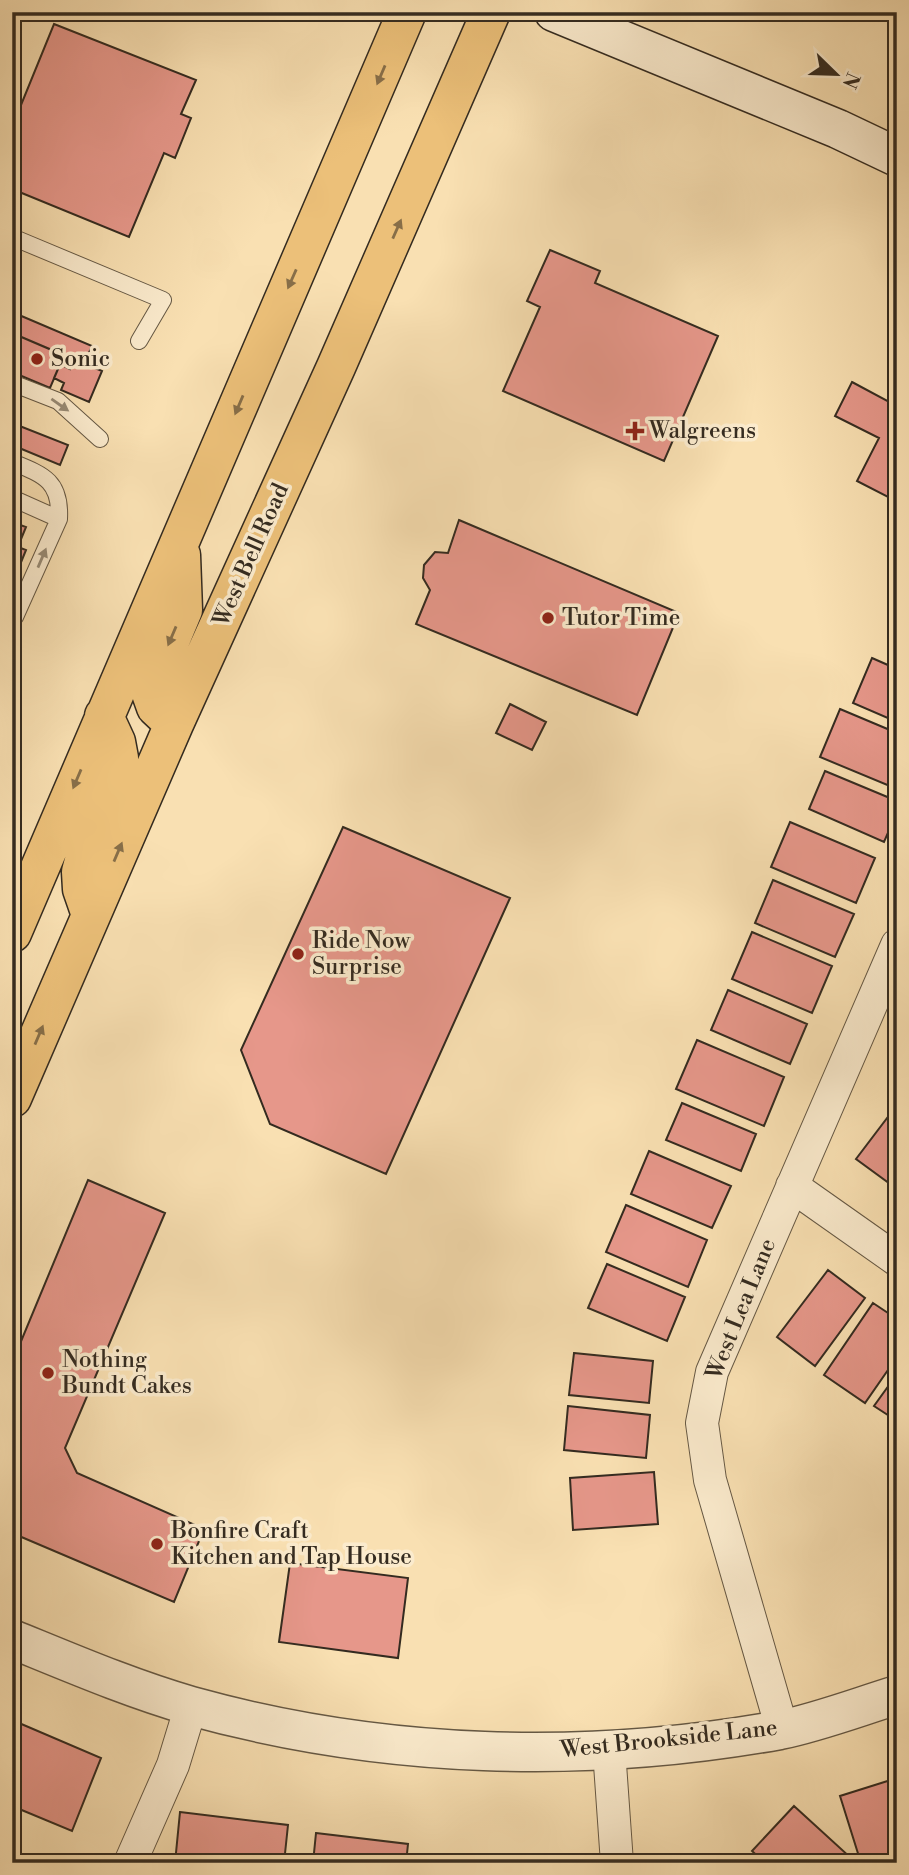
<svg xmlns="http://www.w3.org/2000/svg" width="909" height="1875" font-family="'Libre Bodoni',serif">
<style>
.building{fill:#e6978a;stroke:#342b20;stroke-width:2}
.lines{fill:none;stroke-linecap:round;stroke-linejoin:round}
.service-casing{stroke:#655844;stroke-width:18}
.minor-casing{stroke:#655844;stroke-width:34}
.tertiary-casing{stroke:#655844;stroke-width:41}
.secondary-casing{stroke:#342b20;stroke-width:41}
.primary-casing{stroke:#342b20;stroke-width:41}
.service{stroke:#fbebcd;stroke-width:16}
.minor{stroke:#fbebcd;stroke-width:32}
.tertiary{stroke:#fbebcd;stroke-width:38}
.secondary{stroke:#fbebcd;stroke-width:38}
.primary{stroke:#ecc079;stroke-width:38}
.oneway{fill:#876e48}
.oneway2{fill:#988b76}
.poi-dot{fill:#8f2418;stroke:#fbebcd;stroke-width:2.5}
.labels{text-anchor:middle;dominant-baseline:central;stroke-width:7;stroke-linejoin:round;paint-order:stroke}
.poi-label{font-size:23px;fill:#342b20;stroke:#fbebcd;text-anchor:start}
.street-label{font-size:23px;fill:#342b20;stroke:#fbebcd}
</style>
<rect width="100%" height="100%" fill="#f9e0b2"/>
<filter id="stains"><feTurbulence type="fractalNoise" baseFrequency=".00286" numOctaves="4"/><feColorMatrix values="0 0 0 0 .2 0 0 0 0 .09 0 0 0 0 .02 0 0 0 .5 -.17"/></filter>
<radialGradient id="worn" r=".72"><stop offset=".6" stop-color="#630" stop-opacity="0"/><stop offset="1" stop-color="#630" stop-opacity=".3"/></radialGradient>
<!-- building -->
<path class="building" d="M54,24L196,80L181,114L191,118L175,158L164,153L129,237L12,189V127Z
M550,250L600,271L595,283L718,336L664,461L503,391L540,307L527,301Z
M12,312L92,346L84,364L12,333Z
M12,333L64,355L50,388L12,372Z
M74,359L102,371L89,402L61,390L64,383L54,378L60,364L70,369Z
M852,382L897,406V479L888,497L857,481L879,438L835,416Z
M12,423L68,445L60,465L12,445Z
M459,520L679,613L637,715L416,624L430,590L423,578L424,565L435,552L448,553Z
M12,522L26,527L12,561Z
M18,547L26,550L13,582L12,561Z
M872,658L897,669V722L853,703Z
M510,704L546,722L532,750L496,733Z
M840,709L897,733V789L820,757Z
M825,771L897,801V812L884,842L809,809Z
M790,822L875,858L856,903L771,867Z
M343,827L510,898L386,1174L270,1124L241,1050Z
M773,880L854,914L835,957L755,923Z
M752,932L832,966L812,1013L732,979Z
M728,990L807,1024L790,1064L711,1030Z
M697,1040L784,1077L764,1126L676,1089Z
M682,1103L756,1134L741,1171L666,1140Z
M897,1105V1189L856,1159Z
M649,1151L731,1186L712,1228L631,1194Z
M88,1180L165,1213L65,1448L77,1473L204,1529L174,1602L12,1533V1363Z
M626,1205L707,1240L688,1287L606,1252Z
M607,1264L685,1297L667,1341L588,1308Z
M828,1270L865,1298L815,1366L777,1337Z
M873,1303L897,1319V1357L865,1403L824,1375Z
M574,1353L653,1361L649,1403L569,1395Z
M897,1374V1421L874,1406Z
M568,1406L650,1415L646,1458L564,1450Z
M654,1472L658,1524L573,1530L570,1478Z
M290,1563L408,1578L398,1658L279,1642Z
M12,1720L101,1758L72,1831L12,1806Z
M897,1778V1863H861L840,1796Z
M794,1806L851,1858L847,1863H765L752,1851Z
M180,1812L288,1825L284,1863H175Z
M316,1833L408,1844L406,1863H313Z
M438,1854L518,1863H437Z"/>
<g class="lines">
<!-- service casing -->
<g class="service-casing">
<path id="service" d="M12,237L163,300L139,341
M12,383L58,401L100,439
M12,462C44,475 61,481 59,519L15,617L12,618
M12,498L59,519"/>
</g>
<!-- minor casing -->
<g class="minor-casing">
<path id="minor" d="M792,1186L897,1260
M782,1729L710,1480L702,1423L712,1372L897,945
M609,1750L617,1863
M130,1863L173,1765L191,1706"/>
</g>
<!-- tertiary casing -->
<g class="tertiary-casing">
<path id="tertiary" d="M12,1639C71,1663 129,1688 191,1706C382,1759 585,1765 780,1730C819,1722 858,1707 897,1695"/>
</g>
<!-- secondary casing -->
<g class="secondary-casing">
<path id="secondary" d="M554,12L838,129L897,157"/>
</g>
<!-- primary casing -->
<g class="primary-casing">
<path id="primary" d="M174,724L156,707L151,693L155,677L183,610L181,555
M91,915L82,889L81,872L85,857L118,775L119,758L116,742L104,716
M12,933L407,12
M12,1098L174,724L336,367L491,12"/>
</g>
<!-- service -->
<use href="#service" class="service"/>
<!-- minor -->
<use href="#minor" class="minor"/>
<!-- tertiary -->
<use href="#tertiary" class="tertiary"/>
<!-- secondary -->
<use href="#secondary" class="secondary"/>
<!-- primary -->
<use href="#primary" class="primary"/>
</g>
<!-- one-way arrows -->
<defs><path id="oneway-solid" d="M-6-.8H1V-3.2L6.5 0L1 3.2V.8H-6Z" transform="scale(1.75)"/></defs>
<g class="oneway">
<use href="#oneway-solid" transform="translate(381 75) rotate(113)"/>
<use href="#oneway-solid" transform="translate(397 229) rotate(-66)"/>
<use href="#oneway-solid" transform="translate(292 279) rotate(114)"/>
<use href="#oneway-solid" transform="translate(239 405) rotate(113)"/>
<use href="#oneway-solid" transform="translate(172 636) rotate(113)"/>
<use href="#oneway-solid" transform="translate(77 779) rotate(113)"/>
<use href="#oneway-solid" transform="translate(118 852) rotate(-67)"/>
<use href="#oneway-solid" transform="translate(39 1035) rotate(-67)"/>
</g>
<g class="oneway2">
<use href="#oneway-solid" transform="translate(60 405) rotate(35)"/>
<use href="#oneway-solid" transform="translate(42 558) rotate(-67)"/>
</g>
<!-- markers -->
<g class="poi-dot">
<circle cx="37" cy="359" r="7"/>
<path d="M631.5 420.5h7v7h7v7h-7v7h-7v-7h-7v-7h7z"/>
<circle cx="548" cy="618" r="7"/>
<circle cx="298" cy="954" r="7"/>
<circle cx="48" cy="1373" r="7"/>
<circle cx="157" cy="1544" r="7"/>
</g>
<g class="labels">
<!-- poi labels -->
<g class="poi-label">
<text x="51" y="359">Sonic</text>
<text x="649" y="431">Walgreens</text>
<text x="562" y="618">Tutor Time</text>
<text x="312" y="941">Ride Now<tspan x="312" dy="26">Surprise</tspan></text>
<text x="62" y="1360">Nothing<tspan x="62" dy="26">Bundt Cakes</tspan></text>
<text x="171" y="1531">Bonfire Craft<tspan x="171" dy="26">Kitchen and Tap House</tspan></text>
</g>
<!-- street labels -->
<g class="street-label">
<text transform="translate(251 555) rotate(-66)">West Bell Road</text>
<text transform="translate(741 1309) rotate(-68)">West Lea Lane</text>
<text transform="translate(669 1739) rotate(-6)">West Brookside Lane</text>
</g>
</g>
<!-- margin -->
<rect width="909" height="1875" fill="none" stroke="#f9e0b2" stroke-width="42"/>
<rect x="14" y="14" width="881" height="1847" fill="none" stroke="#342b20" stroke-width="3.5"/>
<rect x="21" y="21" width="867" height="1833" fill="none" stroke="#342b20" stroke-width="2"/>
<!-- north arrow -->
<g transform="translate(836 74) rotate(113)" stroke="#fbebcd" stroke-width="5" paint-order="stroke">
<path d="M0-5L12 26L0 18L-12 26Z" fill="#342b20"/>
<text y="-10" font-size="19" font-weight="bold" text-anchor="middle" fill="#342b20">N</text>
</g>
<rect width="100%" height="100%" filter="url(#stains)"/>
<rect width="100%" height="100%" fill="url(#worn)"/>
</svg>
